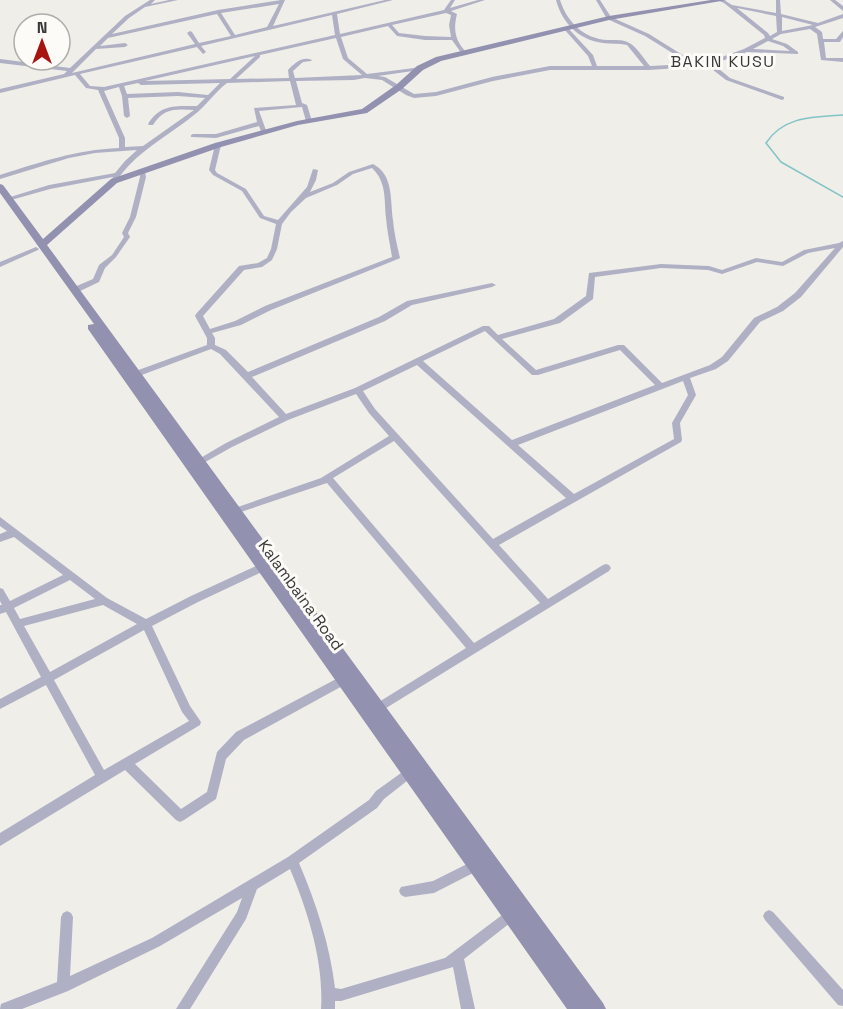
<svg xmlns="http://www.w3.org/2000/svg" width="843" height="1009" font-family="'Space Grotesk',sans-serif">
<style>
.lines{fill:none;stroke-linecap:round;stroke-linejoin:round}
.stream{stroke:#82c4c5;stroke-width:1.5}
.street{fill:#b0b0c5;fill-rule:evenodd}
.secondary{fill:#9391b0;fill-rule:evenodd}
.labels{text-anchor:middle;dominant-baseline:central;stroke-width:6;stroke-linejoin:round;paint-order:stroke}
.far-quarter-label{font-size:16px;letter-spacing:1.5px;fill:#393837;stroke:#fcfbf7}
.street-label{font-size:16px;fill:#393837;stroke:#fcfbf7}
</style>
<rect width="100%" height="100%" fill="#efeee9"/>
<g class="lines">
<!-- stream -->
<path class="stream" d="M843,115C813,117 784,116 766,143L781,162L843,197"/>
<!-- street -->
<path class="street" d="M150,0H155L151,4L169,0H178L145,7L129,18L112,34L218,10L281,0H285L273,26L385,0H393L337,14L340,34L444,10L451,0H455L450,8L478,0H485L451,11L457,14C453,30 455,41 467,53L466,54H462L452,40H425L397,36L388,26L341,37L348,58L367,74L422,67V69L420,70L378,76L385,77L414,94L436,92L492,77L550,66H592L588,56L564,29L567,27L593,55L597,66H644L627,45C619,43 611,44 603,43C579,40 562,23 556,0H560C567,22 584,39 608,40C615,40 625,39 631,44C638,49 644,59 650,66L690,64L645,36L607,19L596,0H600L611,17L649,34L697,64L708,62L744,49L765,38L764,35L724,3L717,0H724L732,5L776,13V0H780L781,14L818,23L843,14V18L815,27L822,32L823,39H836L843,31V37L840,42H824L826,58H843V62L821,60L817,34L810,29L781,34L772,39L787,44L798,52V54L747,52L713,64L730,78L784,97V99L782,100L726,80L708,66L649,70H550L493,81L436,96L414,98L406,95L382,80L365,78L354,80L296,81L302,103L307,105L312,121L311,122L306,121L302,107L259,111L267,133L266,134H262L259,126L216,138L191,137V135L193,134H216L257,122L254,108L296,105L290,81L227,83C215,92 206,106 194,115C167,137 135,152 116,182H112L111,181L113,177L50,189L11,200H7V198L49,185L115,173L125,161L137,150L95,153L69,158L0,179V175C41,162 75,150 119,148V138L98,90L86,88L75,75L0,93V89L64,74L67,71L0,63V59L70,68L125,16ZM279,4L267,27L235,35L221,13ZM737,8L776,16L777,32L770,36L768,33ZM446,13L451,15L449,25L451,37L425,36L399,33L392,25ZM217,14L231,36L199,43L192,32L190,31L187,33L195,44L72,73L96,49L125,47L128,45L125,43L100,46L108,38ZM332,15L335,35L104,87L90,86L80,74L197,47L203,54L206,52L201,46ZM782,17L813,25L782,31ZM336,38L343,59L362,75L295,78L293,71L303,62L311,61L312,60C302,56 295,63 288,70L289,78L236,79L260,57V55ZM768,41L783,46L790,51L753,49ZM255,56L230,79L145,81ZM138,83L141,85L220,83L208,95L178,92L127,94L124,86ZM119,87L122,96L124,116L127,118L130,116L128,98L178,96L205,98L197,106C176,106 160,104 148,124L149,125H153C164,108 175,109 194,110L143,146L125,147V138L104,91Z
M830,0H835L843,6V11Z
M218,143L221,145L215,170L217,173L246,189L264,216L278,220L307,187L313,169L318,170L316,180L310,192L333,183L349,172L373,164C394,175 390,200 393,220C394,233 397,245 400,258L398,259L271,310L241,325L212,333L215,338V345L226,350L248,372L379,317L407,301L492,283L496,285L492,287L412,305L385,321L252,377L286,414L355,388L483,326H489L498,335L554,319L586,296L589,273L661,264L709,266L722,270L756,258L782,262L804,250L839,243L843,241V247L801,297L783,311L760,322L728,361L716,369L690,378L696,395L680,423L682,440L681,442L499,545L548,599L603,565L606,564L609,565L611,568L609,571L378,713L374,711L373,708L374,705L466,648L327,483L235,514L232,513L230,511L232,509L321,478L389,436L369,413L356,394L288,420L232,447L200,465L197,464L196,462L197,460L226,443L279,417L220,354L211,349L139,376H133L132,374L133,372L207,345V338L195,316L196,314L239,266L258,263L267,258L271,249L276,224L260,218L242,191L213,175L209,170L215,145ZM372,168C387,182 384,200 386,218C387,231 390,244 392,257L265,306L235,321L210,329L203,316L244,270L262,267L272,260L277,249L282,224L291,212L306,198L337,185L353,174ZM835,248L795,293L777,307L754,318L722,357L710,365L662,383L624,345H618L536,370L502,339L560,323L593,299L595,277L661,268L708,270L722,274L757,262L783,266L808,253ZM485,331L532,375H538L620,350L655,385L512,440L423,361ZM417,365L566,498L493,539L375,409L363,391ZM683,381L688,395L672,423L674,439L574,494L518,445ZM394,441L540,603L474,643L333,478Z
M138,170H142L145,172L146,177L136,217L128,233L130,237L116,257L105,268L99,282L78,292H72V288L93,279L99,265L112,255L124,237L122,233L130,217L140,177V174L137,171Z
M36,247L39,249L38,250L0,267V262Z
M0,517L107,598L146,619L191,596L258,565L261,564L264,565L266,568L264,571L198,602L152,626L190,706L201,722L200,725L135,764L181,809L207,792L217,752L236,732L338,678L342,676L346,678L347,681L346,684L244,740L226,759L216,799L184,820L180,822L176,820L125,770L0,846V833L95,775L46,685L0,709V699L41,677L6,612L0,614V605H2L0,601V588L3,589L10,601L63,575L14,537L0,542V534L7,531L0,526ZM70,580L95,599L20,619L14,608ZM103,605L137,624L50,672L24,626ZM144,630L182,712L189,721L104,770L54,680Z
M408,768L412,769L414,773L412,777L384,799L377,808L299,863C316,903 330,945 335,988L341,989L445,958L506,912L510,910L514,912L516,916L514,920L464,959L475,1009H461L453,967L341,1001H335V1009H321C324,962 308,912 290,869L257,889L246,919L190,1009H176L237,912L242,898L160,946L68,991L22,1009H0L1,1004L57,982L61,917L63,913L67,911L71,913L73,917L70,976L152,938L288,857L369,800L376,791Z
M475,860L479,862L481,866L479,870L434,893L405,897L401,895L399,891L401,887L433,881Z
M769,910L773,912L843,990V1006L838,1005L765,920L763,916L765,912Z"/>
<!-- secondary -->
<path class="secondary" d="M711,0H727L609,20L441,61L423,70L402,89L367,113L298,125L221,147L117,183L47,245L603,1003L606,1009H586L585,1007L586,1009H567L88,329V325L94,324L0,193V184L3,185L43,239L111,179L215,143L297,121L362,109L396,85L417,66L436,57L609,16Z"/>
</g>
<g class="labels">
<!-- far-quarter labels -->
<g class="far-quarter-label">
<text x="723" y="61">BAKIN KUSU</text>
</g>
<!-- street labels -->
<g class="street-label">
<text transform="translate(301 595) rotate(54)">Kalambaina Road</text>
</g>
</g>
<!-- north arrow -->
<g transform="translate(42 42)"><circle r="28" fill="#fcfbf7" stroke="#aeadaa" stroke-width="1.5"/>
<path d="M0-4.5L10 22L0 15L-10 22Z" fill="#a71410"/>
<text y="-9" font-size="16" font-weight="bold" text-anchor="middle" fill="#393837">N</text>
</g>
</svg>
